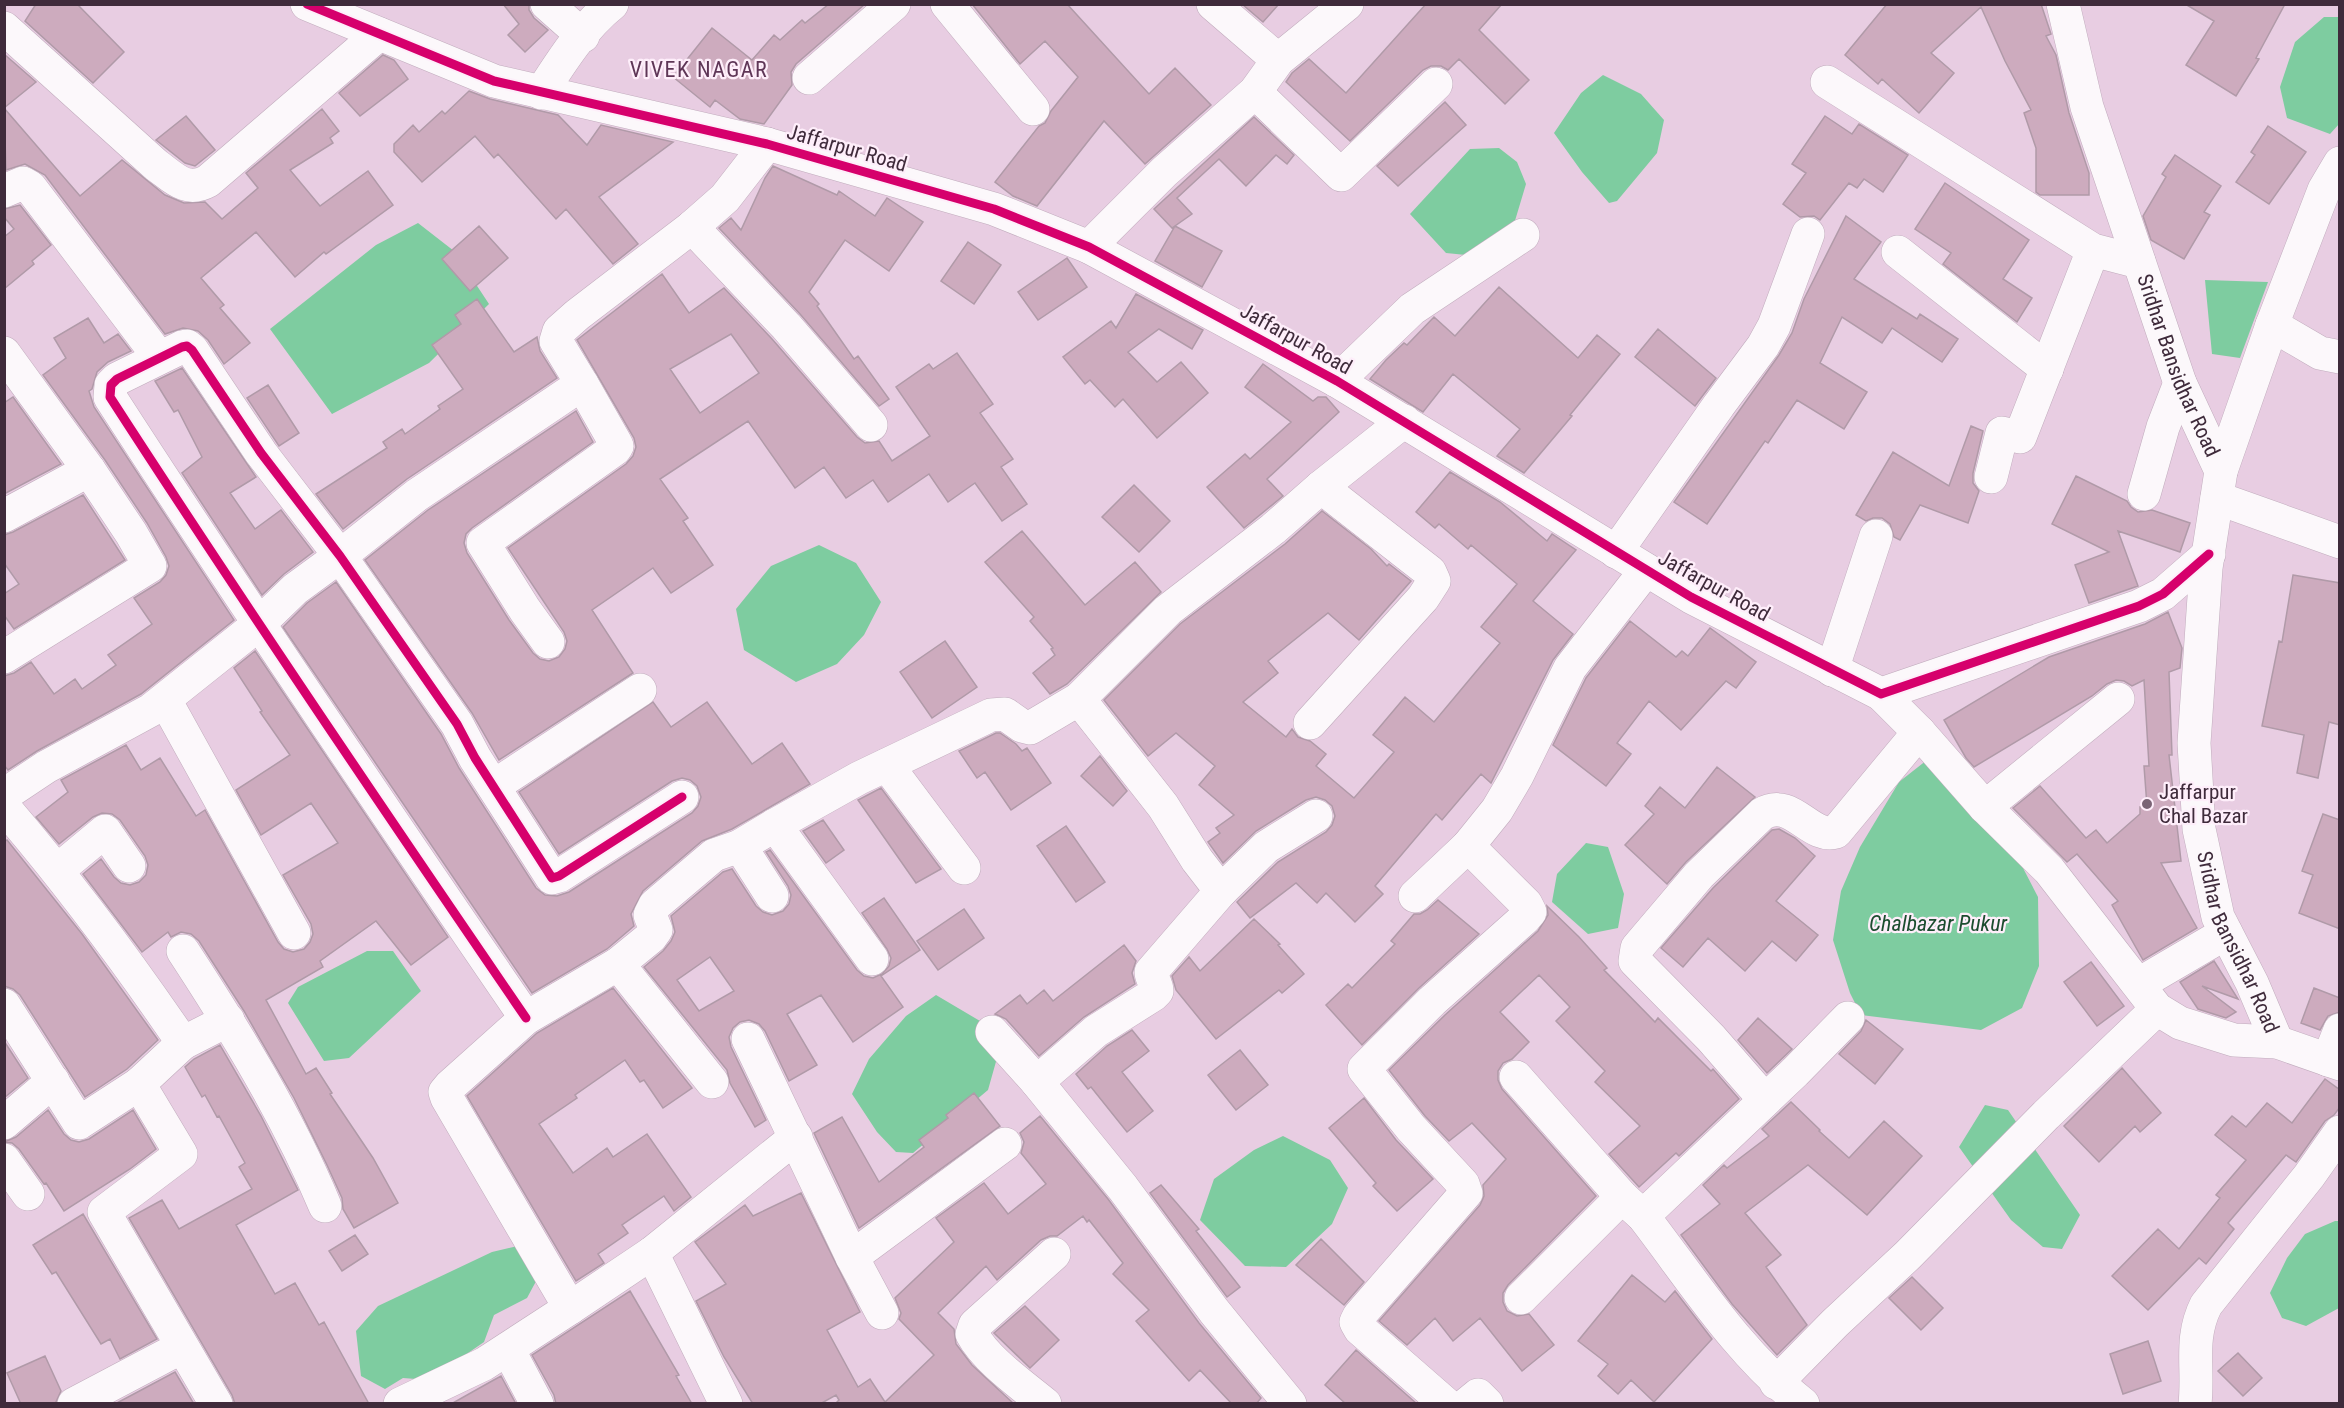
<svg xmlns="http://www.w3.org/2000/svg" width="2344" height="1408" font-family="'Roboto Condensed',sans-serif">
<style>
.water{fill:#7ecca0}
.building{fill:#cdabbe;stroke:#b09aa8;stroke-width:1.5;fill-rule:evenodd}
.lines{fill:none;stroke-linecap:round;stroke-linejoin:round}
.minor-casing{stroke:#c1acbd;stroke-width:34}
.minor{stroke:#fcf8fb;stroke-width:33}
.cycleway-casing{stroke:#feeefa;stroke-width:13}
.cycleway{stroke:#d6006c;stroke-width:9}
.poi-dot{fill:#7a6475;stroke:#feeefa;stroke-width:2}
.labels{text-anchor:middle;dominant-baseline:central;stroke-width:4.5;stroke-linejoin:round;paint-order:stroke}
.street-label{font-size:21px;fill:#3f2b3b;stroke:#feeefa}
.poi-label{font-size:21px;fill:#3f2b3b;stroke:#feeefa;text-anchor:start}
.neighbourhood-label{font-size:22px;letter-spacing:1.5px;fill:#5f3657;stroke:#feeefa}
.water-label{font-size:22px;font-style:italic;fill:#1c4d2f;stroke:#feeefa}
</style>
<rect width="100%" height="100%" fill="#e8cde2"/>
<!-- water -->
<path class="water" d="M2324,17H2340L2339,124L2330,134L2287,118L2280,87L2295,42Z
M1603,75L1641,94L1664,120L1657,153L1617,201L1609,203L1582,172L1554,133L1581,93Z
M1499,148L1517,162L1526,184L1514,224L1476,256L1446,253L1410,214L1470,149Z
M418,223L454,251L489,304L429,363L332,414L270,329L376,245Z
M2205,280L2268,282L2240,358L2212,354Z
M819,545L856,563L881,602L864,635L837,664L796,682L744,650L736,609L771,566Z
M1927,760L1994,831L2023,868L2038,897L2039,966L2022,1008L1981,1030L1861,1015L1850,993L1833,940L1841,891L1860,847L1899,782Z
M1586,843L1608,847L1624,894L1618,928L1588,934L1552,902L1557,874Z
M367,951H393L421,991L349,1058L324,1061L288,1003L298,987Z
M936,995L980,1021L999,1051L988,1090L913,1153L896,1152L877,1132L852,1094L869,1059L906,1016Z
M1985,1105L2008,1110L2080,1215L2062,1249L2043,1247L2011,1220L1959,1147Z
M1283,1136L1330,1160L1348,1188L1332,1224L1286,1267L1245,1266L1200,1220L1214,1179L1254,1150Z
M2335,1221H2339V1308L2306,1326L2282,1318L2270,1293L2287,1258L2305,1234Z
M522,1245L541,1272L527,1298L494,1315L484,1342L429,1380L403,1378L385,1389L361,1376L356,1331L378,1306L492,1252Z"/>
<!-- building -->
<path class="building" d="M36,4H77L124,52L93,83L25,21Z
M503,4H529V10L534,18L548,30L525,52L508,35L519,24Z
M829,4H865L796,64L791,72L792,85L764,124L740,119L715,100L710,107L673,77L712,28L752,60L774,35L780,40L802,20L805,23Z
M972,4H1067L1149,94L1175,68L1211,105L1145,164L1104,121L1037,206L1013,196L995,182L1039,126L1045,123L1051,111L1078,77L1045,41L1020,64Z
M1242,4H1279L1263,22Z
M1426,4H1502L1479,30L1529,80L1505,104L1459,59L1448,70L1441,66H1431L1423,70L1350,141L1286,82L1292,73L1309,59L1346,93Z
M1887,4H2041L2051,34L2046,36L2056,55L2069,113L2089,173V195H2040L2036,192V148L2024,113L2031,110L2005,61L1981,7L1931,53L1954,73L1919,113L1882,79L1878,84L1845,55Z
M2185,4H2285L2256,58L2259,59L2236,96L2186,65L2214,21Z
M4,54L36,82L4,108Z
M383,55L394,60L408,79L360,116L339,93Z
M469,91L490,99L558,115L587,145L601,125L673,142L599,197L638,244L613,264L566,209L556,219L498,154L494,158L475,136L422,182L394,152V144L413,125L419,132L442,111L445,114Z
M1445,102L1466,125L1398,186L1377,166Z
M4,108L80,196L122,160L165,195L184,203L205,202L222,219L258,188L246,173L322,109L339,131L330,138L333,143L290,170L320,206L368,171L393,205L326,254L324,252L295,277L256,232L201,278L224,305L220,308L250,343L224,364L208,340L198,331L183,328L165,334L45,175L25,164L6,170Z
M186,116L215,150L195,166L185,163L156,140Z
M1825,116L1852,134L1859,124L1908,155L1883,192L1864,179L1857,188L1849,183L1820,220L1814,216L1800,217L1783,204L1806,173L1792,164Z
M1254,117L1294,155L1287,164L1276,155L1246,186L1219,159L1177,198L1192,214L1172,228L1154,209Z
M2268,126L2306,152L2269,204L2236,182L2255,155L2251,152Z
M2175,155L2221,186L2204,212L2210,215L2184,259L2151,240L2143,216L2166,177L2162,174Z
M773,166L837,195L839,191L875,216L887,198L923,222L889,271L845,240L809,292L819,304L817,306L854,359L858,356L889,399L879,406L800,314L719,228L731,218L741,230L765,178Z
M1945,183L2029,240L2003,279L2032,298L2017,322L1943,264L1951,253L1915,229Z
M20,205L51,245L32,261L34,264L4,289V237L14,229L4,217V209Z
M1846,216L1881,242L1854,279L1917,319L1920,314L1958,339L1942,362L1892,328L1882,343L1842,317L1820,363L1867,392L1844,429L1797,400L1768,443L1765,441L1707,524L1674,502L1779,355L1792,333L1804,299Z
M479,226L508,258L470,291L442,259Z
M1175,226L1222,251L1202,287L1155,261Z
M968,242L1001,265L974,304L941,281Z
M1067,258L1087,287L1038,320L1018,292Z
M662,274L689,313L724,288L772,339L857,437L865,443L879,441L892,461L930,436L896,387L929,364L933,369L957,353L993,404L980,413L1013,459L1001,467L1027,504L1002,521L975,483L948,502L929,474L888,502L873,480L846,498L824,467L795,488L748,421L660,479L688,518L683,521L713,565L671,593L653,568L592,610L633,673L499,760L472,713L365,560L428,510L576,411L593,442L472,528L466,534L464,543L467,553L509,620L533,653L540,659L549,661L559,657L565,649L567,641L564,632L508,548L626,464L633,456L636,447L634,438L577,340ZM731,334L759,373L700,413L670,369Z
M1499,287L1578,358L1597,335L1620,354L1570,415L1572,416L1524,473L1497,456L1520,429L1453,374L1423,412L1370,379L1386,360L1404,343L1407,345L1434,317L1455,336Z
M1136,294L1203,330L1192,349L1159,329L1128,352L1157,382L1181,362L1208,393L1157,438L1123,399L1115,407L1090,380L1085,384L1063,357L1111,321L1116,328Z
M477,299L514,352L537,337L540,351L557,378L407,479L343,529L316,494L387,448L383,442L402,429L405,434L440,409L438,406L463,389L432,345L461,324L455,315Z
M88,318L104,343L118,334L131,351L108,362L97,372L92,389L89,391L94,407L234,620L141,694L37,751L8,770L4,765V676L14,673L31,662L54,694L75,679L82,689L116,665L108,655L152,624L134,598L160,582L166,575L169,566L166,557L147,523L105,460L43,375L66,358L54,338Z
M1658,329L1716,378L1695,406L1635,357Z
M1263,364L1313,401L1318,397H1326L1339,412L1267,479L1283,496L1244,528L1207,487L1245,454L1250,459L1291,422L1245,387Z
M182,368L256,477L230,493L255,529L281,510L313,552L284,574L262,595L182,473L202,457L178,410L174,412L155,381Z
M268,385L299,433L279,446L247,398Z
M13,397L61,464L4,494V403Z
M1971,426L1983,431L1973,473V483L1979,491L1968,523L1920,505L1900,540L1894,537L1890,524L1882,518H1873L1866,521L1856,515L1893,452L1949,486Z
M1450,472L1500,502L1547,541L1552,534L1576,550L1533,601L1573,634L1553,660L1491,783L1481,774L1442,820L1436,814L1375,886L1383,894L1355,922L1326,893L1317,903L1296,883L1250,918L1237,902L1278,862L1326,832L1332,825L1335,816L1332,806L1325,800L1316,797L1306,800L1256,831L1223,863L1208,842L1220,833L1216,828L1234,815L1199,785L1215,766L1176,733L1148,756L1104,700L1180,624L1285,544L1322,511L1371,549L1387,566L1389,564L1411,581L1359,640L1328,613L1268,661L1278,673L1243,702L1286,737L1292,729L1298,737L1310,741L1326,754L1316,766L1354,798L1394,752L1373,735L1405,697L1434,722L1500,643L1481,627L1517,584L1471,545L1468,549L1439,524L1435,528L1416,512Z
M2076,476L2127,501L2131,507L2138,512L2152,510L2190,523L2180,552L2118,531L2138,586L2089,603L2075,565L2109,552L2052,524Z
M1134,485L1170,521L1139,552L1102,517Z
M83,495L125,560L14,629L4,615V594L19,584L4,563V535L13,532Z
M1022,531L1085,605L1135,562L1161,592L1067,684L1050,694L1033,673L1055,655L1051,649L1053,648L1030,621L1034,617L985,562Z
M2293,575L2340,583V725L2329,722L2318,778L2297,773L2304,735L2262,726L2279,641L2282,642Z
M336,582L441,734L459,768L536,888L545,895L557,896L569,892L692,813L698,806L701,797L697,786L690,780L682,778L672,781L559,854L519,792L653,702L671,727L707,702L752,764L782,743L810,784L732,829L702,841L643,891L631,914L634,926L607,949L532,993L283,627L307,603Z
M2168,612L2182,648L2180,668L2169,672L2172,755H2169L2181,861L2161,863L2197,928L2143,960L2112,905L2118,901L2077,854L2067,862L2013,808L2040,786L2086,838L2096,830L2107,843L2140,814V807L2147,806L2144,766H2149L2144,680L2132,686L2124,681L2116,680L2107,684L2092,696L1974,767L1966,758L1944,720L2049,657L2145,624Z
M1630,621L1676,657L1682,651L1688,656L1710,628L1756,662L1736,688L1726,681L1681,730L1649,701L1617,743L1631,754L1606,786L1553,745L1586,678Z
M945,641L977,687L932,718L900,672Z
M255,651L448,937L411,965L376,921L320,961L323,967L266,1000L306,1074L316,1068L332,1093L330,1094L373,1158L398,1203L354,1228L343,1209L342,1198L327,1165L294,1098L244,1011L199,941L191,934L181,932L171,937L168,932L142,952L83,874L101,859L114,877L121,883L130,885L139,882L146,875L148,865L145,856L120,820L112,814L102,813L93,817L59,844L36,817L68,792L61,780L126,745L141,770L160,758L196,816L205,810L278,942L284,949L293,952L304,949L310,942L313,934L311,924L283,875L338,843L311,803L261,835L236,790L290,755L260,712L262,711L234,668Z
M996,733H1000L1016,744L1022,751L1027,748L1051,783L1011,810L985,772L977,778L959,751Z
M1100,756L1127,791L1113,806L1081,776Z
M1717,767L1755,797L1686,862L1667,884L1625,845L1654,814L1645,806L1660,787L1685,808Z
M881,788L941,869L916,883L858,800Z
M2323,814L2340,820V929L2299,913L2313,875L2302,871Z
M823,820L844,850L826,863L803,831Z
M1066,826L1105,882L1076,902L1037,846Z
M1779,829L1795,838L1815,856L1776,901L1818,935L1796,961L1772,941L1745,971L1708,938L1683,967L1661,948L1713,888L1772,830Z
M7,840L82,934L158,1040L127,1069L85,1097L20,995L13,989L4,986V842Z
M770,850L857,970L864,976L873,978L882,974L889,966L891,958L887,949L862,913L884,898L920,950L881,976L903,1007L853,1042L821,995L787,1014L817,1065L789,1081L765,1031L759,1024L749,1020L740,1022L733,1028L729,1037L731,1047L766,1120L755,1127L730,1083L727,1070L644,967L663,951L671,941L675,932L671,916L723,872L732,869L756,906L763,912L772,915L783,911L789,904L791,895L788,886L766,852ZM710,957L734,991L699,1011L677,980Z
M1438,900L1479,934L1419,988L1362,1045L1326,1005L1348,984L1352,988L1395,944L1391,941L1414,914H1420L1427,910Z
M1547,906L1579,937L1607,968L1604,970L1655,1022L1658,1018L1711,1071L1713,1069L1739,1099L1679,1156L1676,1153L1639,1187L1609,1154L1640,1126L1595,1082L1605,1071L1556,1021L1570,1007L1539,975L1500,1012L1529,1042L1512,1059L1503,1063L1498,1071V1080L1502,1089L1596,1196L1508,1285L1503,1293V1302L1507,1311L1517,1316L1529,1314L1554,1345L1522,1371L1480,1318L1453,1341L1435,1318L1407,1345L1379,1321L1480,1205L1484,1196L1483,1185L1506,1159L1472,1123L1449,1141L1425,1116L1389,1070L1445,1015L1538,931L1548,915Z
M964,909L984,938L938,970L917,941Z
M1254,919L1280,944L1278,945L1304,974L1282,993L1279,990L1216,1039L1176,990L1172,976L1189,957L1200,971Z
M1124,945L1136,961L1132,973L1135,984L1084,1017L1039,1056L1006,1019L995,1014L1020,995L1027,1004L1044,990L1053,1001Z
M2214,961L2238,999L2202,986L2236,1012L2226,1018L2198,1009L2180,982Z
M2091,962L2124,1006L2097,1026L2064,982Z
M613,988L692,1088L663,1108L644,1080L640,1082L625,1060L575,1095L577,1098L539,1124L573,1173L607,1148L613,1157L647,1134L691,1197L674,1211L664,1196L622,1225L628,1233L598,1254L604,1263L576,1281L467,1096L537,1033Z
M2314,988L2340,998V1012L2328,1016L2320,1030L2301,1023Z
M1758,1018L1792,1049L1767,1073L1738,1040Z
M1866,1020L1903,1049L1875,1084L1839,1054L1861,1031Z
M1132,1030L1149,1051L1122,1072L1153,1111L1127,1132L1091,1087L1088,1089L1076,1074L1107,1046Z
M4,1041L28,1078L4,1098Z
M220,1045L261,1116L298,1190L236,1225L275,1294L295,1283L319,1325L324,1322L369,1404H235L232,1395L129,1218L162,1200L179,1229L252,1189L239,1167L245,1163L219,1116L217,1117L205,1095L202,1097L185,1067L194,1059Z
M1240,1050L1268,1085L1236,1110L1208,1075Z
M2122,1068L2161,1113L2140,1132L2135,1126L2099,1162L2064,1126Z
M2325,1079L2340,1090V1107L2334,1115L2325,1121L2296,1162L2286,1155L2228,1223L2234,1229L2206,1264L2199,1258L2148,1310L2112,1276L2158,1229L2179,1249L2220,1198L2216,1195L2246,1160L2215,1135L2232,1116L2246,1127L2267,1103L2292,1123Z
M974,1093L1000,1126L859,1228L814,1133L842,1117L879,1182L924,1147L919,1140L948,1118L946,1115Z
M1364,1098L1396,1140L1433,1179L1397,1211L1373,1186L1376,1183L1329,1128Z
M1791,1102L1820,1130L1819,1131L1849,1158L1884,1121L1922,1156L1867,1215L1808,1165L1745,1213L1781,1255L1766,1267L1807,1325L1777,1355L1732,1304L1681,1235L1720,1204L1703,1185L1724,1165L1727,1168L1769,1136L1762,1129Z
M48,1110L64,1134L71,1140L79,1142L89,1139L133,1110L156,1149L130,1169L64,1211L46,1183L44,1184L19,1149L12,1143L4,1142L16,1137Z
M1040,1116L1108,1199L1199,1323L1261,1398L1256,1404H1232L1200,1370L1189,1381L1136,1321L1149,1310L1113,1274L1123,1263L1089,1220L1087,1222L1083,1216L1057,1236H1050L1041,1240L997,1280L986,1266L938,1313L954,1329L956,1344L972,1365L1014,1404H835L839,1400L836,1395L820,1404H753L724,1357L696,1301L726,1284L695,1242L745,1205L753,1216L801,1193L860,1312L827,1330L858,1387L870,1379L885,1402L934,1355L899,1319L901,1313L895,1298L954,1242L936,1218L984,1183L1008,1214L1046,1184L1021,1153L1024,1142L1020,1133Z
M1161,1185L1199,1229L1196,1231L1240,1287L1227,1297L1150,1193Z
M83,1214L157,1339L120,1359L110,1339L101,1344L56,1272L52,1274L33,1245Z
M355,1235L368,1254L342,1271L329,1251Z
M1321,1239L1364,1282L1344,1305L1296,1265Z
M1632,1275L1665,1302L1675,1291L1712,1339L1654,1402L1631,1380L1618,1394L1598,1376L1608,1364L1578,1341Z
M1912,1277L1943,1308L1921,1330L1889,1298Z
M630,1291L679,1375L676,1376L692,1404H556L554,1395L532,1355Z
M1025,1306L1059,1340L1030,1368L994,1333Z
M2148,1341L2161,1381L2123,1394L2110,1354Z
M1356,1350L1417,1404H1346L1325,1385Z
M2238,1353L2262,1378L2243,1396L2218,1371Z
M45,1356L61,1391L55,1404H21L7,1373Z
M175,1372L194,1404H115Z
M501,1376L516,1404H451L492,1381Z"/>
<g class="lines">
<!-- minor casing -->
<g class="minor-casing">
<g id="minor">
<path d="M307,4L494,81L767,144L994,209L1089,247L1337,381L1691,597L1881,694L2139,606L2163,594L2209,554"/>
<path d="M547,4L583,36"/>
<path d="M947,4L1033,109"/>
<path d="M1213,4L1278,60"/>
<path id="s1" d="M2063,4L2087,107L2180,383L2221,471L2206,568L2194,743L2199,829L2218,917L2252,983L2277,1042"/>
<path d="M4,28L156,165C174,178 186,193 208,181L379,34"/>
<path d="M809,78L894,4"/>
<path d="M1827,82L2093,250L2139,262"/>
<path d="M1255,92L1341,175L1436,84"/>
<path d="M541,93C561,62 583,27 612,4"/>
<path d="M4,191L23,183L30,187L159,357"/>
<path d="M692,227L786,326L871,425"/>
<path d="M1089,247L1164,172L1255,92L1278,60L1347,4"/>
<path d="M1898,252L2047,369"/>
<path d="M2272,325L2320,353L2340,357"/>
<path d="M4,353L89,470L131,533L150,566L4,657"/>
<path d="M1337,381L1412,309L1523,235"/>
<path d="M2221,471L2272,325L2324,190L2340,163"/>
<path d="M1991,477L2002,433L2020,437L2093,250"/>
<path d="M2144,494L2163,427L2180,383"/>
<path d="M2217,498L2340,542"/>
<path d="M4,516L89,470"/>
<path d="M1616,552L1719,405L1763,346L1774,326L1808,234"/>
<path d="M548,642L525,610L483,543L615,449L617,446L615,442L582,384"/>
<path d="M1832,670L1876,536"/>
<path d="M1881,694L1919,732L1985,807L2049,870L2157,1009L2180,1023L2234,1040L2277,1042L2340,1064"/>
<path d="M1079,699L1163,806L1197,860L1221,891"/>
<path d="M165,700L294,933"/>
<path d="M1310,723L1423,598L1434,581L1430,572L1321,487"/>
<path d="M887,765L964,868"/>
<path d="M494,786L640,690"/>
<path d="M4,795L46,767L151,710L259,624L295,589L340,556L417,495L582,384L556,341L559,331L577,315L692,227L725,198L767,144"/>
<path d="M4,807C69,883 127,961 183,1043"/>
<path d="M1985,807L2118,699"/>
<path d="M775,825L859,778L991,715L1005,714L1022,726L1030,728L1079,699L1168,610L1273,529L1321,487L1404,421"/>
<path d="M740,846L772,896"/>
<path d="M58,870L105,831L129,866"/>
<path d="M1415,896L1468,846"/>
<path d="M183,951C236,1032 288,1117 325,1206"/>
<path d="M618,964L712,1082"/>
<path d="M2139,984L2226,933"/>
<path d="M4,1005L79,1123L139,1084L183,1043L228,1020"/>
<path d="M526,1018C385,812 245,606 110,397L111,385L117,379L182,347L187,346L192,350L261,453L340,556L457,724L475,758L552,878L559,876L682,797"/>
<path d="M992,1032L1037,1082L1123,1188L1214,1311L1290,1404"/>
<path d="M748,1039L852,1257L882,1313"/>
<path d="M2328,1060L2340,1030"/>
<path d="M1516,1077L1622,1197L1643,1216C1693,1281 1738,1353 1803,1404"/>
<path d="M1037,1082L1096,1031L1153,995L1157,991C1157,983 1151,979 1151,972L1221,891L1266,847L1316,816"/>
<path d="M139,1084L181,1154L104,1212L216,1404"/>
<path d="M1765,1100L1711,1038L1635,961L1637,948L1699,875L1762,814C1792,796 1810,840 1836,832L1919,732"/>
<path d="M4,1123L53,1081"/>
<path d="M4,1160L28,1194"/>
<path d="M1643,1216L1795,1072L1848,1018"/>
<path d="M652,1253L726,1404"/>
<path d="M852,1257L1005,1144"/>
<path d="M1521,1298L1622,1197"/>
<path d="M570,1308L447,1098L445,1092L450,1086L526,1018L618,964L651,937L656,930L650,915L655,905L714,855L740,846L775,825L872,959"/>
<path d="M508,1349L537,1404"/>
<path d="M1776,1383L1835,1323L1908,1255L2046,1115L2157,1009"/>
<path d="M74,1404L182,1347"/>
<path d="M400,1404L484,1364L570,1308L652,1253L796,1137"/>
<path d="M1045,1404C1022,1385 986,1360 972,1334L975,1325L1054,1254"/>
<path d="M1446,1404L1360,1329L1356,1322L1359,1316L1466,1193L1463,1184L1411,1128L1364,1069L1432,1001L1524,919L1530,912L1526,904L1468,846L1497,810L1517,776L1570,668L1646,570"/>
<path d="M1467,1404L1478,1395L1487,1404"/>
<path d="M2195,1404C2199,1367 2189,1339 2206,1305L2309,1176L2340,1132"/>
</g>
</g>
<!-- minor -->
<use href="#minor" class="minor"/>
<!-- cycleway casing -->
<g class="cycleway-casing">
<path id="cycleway" d="M307,4L494,81L767,144L994,209L1089,247L1337,381L1691,597L1881,694L2139,606L2163,594L2209,554
M526,1018C385,812 245,606 110,397L111,385L117,379L182,347L187,346L192,350L261,453L340,556L457,724L475,758L552,878L559,876L682,797"/>
</g>
<!-- cycleway -->
<use href="#cycleway" class="cycleway"/>
</g>
<!-- markers -->
<circle class="poi-dot" cx="2147" cy="804" r="6"/>
<g class="labels">
<!-- street labels -->
<g class="street-label">
<text transform="translate(847 148) rotate(16)">Jaffarpur Road</text>
<text transform="translate(1296 339) rotate(29)">Jaffarpur Road</text>
<text stroke="none"><textPath href="#s1" startOffset="380">Sridhar Bansidhar Road</textPath></text>
<text transform="translate(1714 586) rotate(29)">Jaffarpur Road</text>
<text stroke="none"><textPath href="#s1" startOffset="974">Sridhar Bansidhar Road</textPath></text>
</g>
<!-- poi labels -->
<g class="poi-label">
<text x="2159" y="792">Jaffarpur<tspan x="2159" dy="24">Chal Bazar</tspan></text>
</g>
<!-- neighbourhood labels -->
<g class="neighbourhood-label">
<text x="699" y="69">VIVEK NAGAR</text>
</g>
<!-- water labels -->
<g class="water-label">
<text x="1938" y="923">Chalbazar Pukur</text>
</g>
</g>
<!-- border -->
<rect width="2344" height="1408" fill="none" stroke="#3f2b3b" stroke-width="12"/>
</svg>
